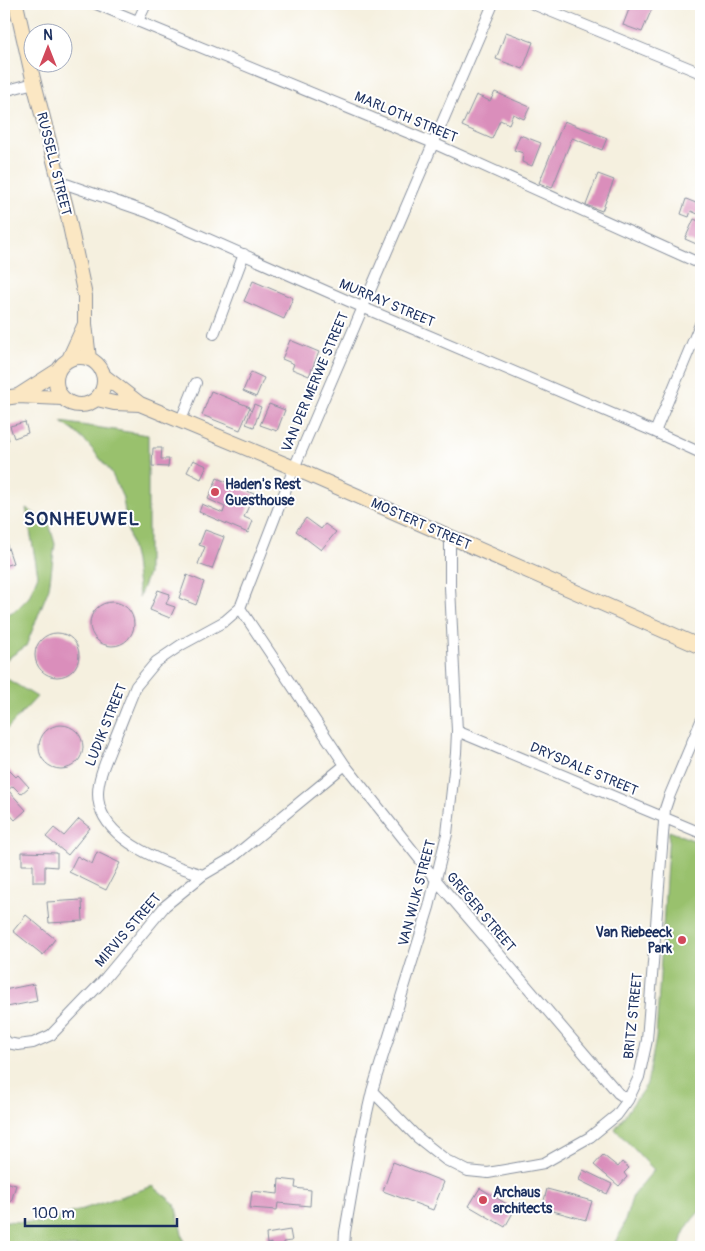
<svg xmlns="http://www.w3.org/2000/svg" width="705" height="1251" font-family="Pangolin,sans-serif">
<style>
.green{fill:#99c16d;stroke:#5a7866}
.building{fill:#da8ebb}
.lines{fill:none;stroke-linecap:round;stroke-linejoin:round}
.street-casing{stroke:#88909e;stroke-width:12}
.secondary-casing{stroke:#88909e;stroke-width:16}
.street{stroke:#fff;stroke-width:10}
.secondary{stroke:#fbe7c3;stroke-width:14}
.poi-dot{fill:#d1495b;stroke:#fff;stroke-width:2}
.labels{text-anchor:middle;dominant-baseline:central;stroke-width:4;stroke-linejoin:round;paint-order:stroke}
.street-label{font-size:14px;fill:#1b2f5e;stroke:#fff}
.poi-label{font-size:14px;font-weight:bold;fill:#1b2f5e;stroke:#fff;text-anchor:start}
.district-label{font-size:19px;font-weight:bold;letter-spacing:1px;fill:#1b2f5e;stroke:#fff}
</style>
<rect width="100%" height="100%" fill="#fff"/>
<filter id="ink" filterUnits="userSpaceOnUse"><feTurbulence type="fractalNoise" baseFrequency=".02" numOctaves="2"/><feDisplacementMap in="SourceGraphic" scale="10" xChannelSelector="R" yChannelSelector="G"/><feConvolveMatrix kernelMatrix="1 2 1 2 8 2 1 2 1" color-interpolation-filters="sRGB"/></filter>
<filter id="wash" filterUnits="userSpaceOnUse"><feTurbulence type="fractalNoise" baseFrequency=".0096" numOctaves="4" result="noise"/><feDisplacementMap in="SourceGraphic" scale="20" xChannelSelector="R" yChannelSelector="G"/><feGaussianBlur stdDeviation="1.12" result="paint"/><feColorMatrix in="noise" values="0 0 0 0 0 0 0 0 0 0 0 0 0 0 0 0 0 1.4 0 .05"/><feComposite in="paint" operator="in"/></filter>
<g filter="url(#wash)">
<rect width="100%" height="100%" fill="#f5f0df"/>
<!-- green -->
<path class="green" d="M61,422L148,435V574L139,597L135,561L127,527L123,498L111,472L88,444L74,431Z
M26,508L49,523L55,544L49,588L26,646L7,659H4V616L16,610L29,597L38,575Z
M4,677L37,697L4,732Z
M669,831L701,843V1210C691,1220 681,1233 680,1247H612L622,1230L633,1195L654,1170L615,1129L647,1084L656,1038Z
M153,1186L175,1204L185,1247H4V1221L41,1223Z"/>
<g id="blocks">
<!-- building -->
<path class="building" d="M631,4H654L642,32L623,25Z
M506,32L533,42L523,69L496,59Z
M495,92L530,107L524,119L513,114L509,124L500,120L492,139L462,126L476,95L490,101Z
M564,121L607,138L602,150L572,138L552,188L539,183Z
M520,135L541,143L532,166L522,162L523,153L514,150Z
M598,174L614,180L602,211L586,205Z
M686,199L701,205L700,215L691,211L689,217L681,214Z
M694,219L701,222V246L685,239Z
M253,281L293,298L284,319L244,301Z
M290,340L319,352L309,376L292,369L294,364L282,359Z
M251,372L264,378L256,397L243,391Z
M211,391L250,407L240,430L202,415Z
M254,404L261,407L254,427L246,424Z
M269,404L285,410L277,431L260,425Z
M25,422L28,433L14,438L10,426Z
M4,426H5L9,440L4,441Z
M153,448H162L161,459H169L168,467L152,466Z
M193,460L207,466L201,479L187,472Z
M217,478L254,494L244,517L253,521L248,533L199,512L202,504L223,513L225,507L208,499Z
M306,518L321,529L325,524L336,532L321,550L296,531Z
M205,530L224,537L212,569L198,564L205,547L199,545Z
M6,542L13,563L4,566V543Z
M187,575L204,582L196,605L179,598Z
M158,590L170,594L166,604L175,607L170,618L150,610Z
M90 624a22 22 0 1 1 44 0a22 22 0 1 1-44 0Z
M35 655a22 22 0 1 1 44 0a22 22 0 1 1-44 0Z
M39 747a22 22 0 1 1 44 0a22 22 0 1 1-44 0Z
M8,769L16,777L18,775L29,787L21,794L13,786L8,790L26,810L15,820L4,808V773Z
M79,819L90,828L68,855L46,837L54,828L64,836Z
M22,852L57,853V867L45,866V882H33V865H22Z
M97,852L120,863L106,890L69,872L77,856L92,864Z
M82,900L83,921L49,923L47,902Z
M26,915L55,939L43,955L13,931Z
M34,984L37,1001L7,1007L4,990Z
M603,1155L618,1167L622,1162L629,1168L624,1173L627,1177L619,1186L594,1165Z
M393,1162L444,1182L433,1210L383,1191Z
M583,1170L612,1184L607,1194L579,1180Z
M279,1179L296,1181L295,1188L311,1190L310,1206L278,1203L277,1210L250,1208L252,1191L278,1194Z
M4,1182L16,1185L11,1202L4,1200Z
M480,1188L515,1209L505,1227L469,1206Z
M547,1189L592,1201L586,1220L542,1208Z
M290,1230L292,1241L283,1242L284,1247H271V1243L267,1244L266,1234Z"/>
</g>
</g>
<g filter="url(#ink)">
<use href="#blocks" fill-opacity="0" stroke="#88909e" stroke-width="1"/>
<g class="lines">
<!-- street casing -->
<g class="street-casing">
<path id="street" d="M96,4L433,143L701,264
M533,4L701,73
M138,21L146,4
M4,91L34,83
M60,182L147,212L362,307L655,432L701,453
M214,334L244,254
M181,420L196,383
M655,432L701,322
M240,608L345,765L436,880L618,1093L628,1100
M457,731L701,833
M203,875C166,864 98,840 98,794C98,776 107,759 113,743C121,724 128,705 136,686L156,662L181,645L225,621L240,608L294,468L493,4
M4,1039L8,1043L18,1045L33,1043L51,1035L102,982L165,906L203,875L232,858L345,765
M372,1091L417,1137L446,1160L468,1171L488,1173L544,1163L590,1137L617,1115L628,1100L639,1077L647,1040L665,809L669,797L701,721
M344,1247L345,1232L361,1139L372,1091L429,907L447,834L456,753L457,731L450,587V537"/>
</g>
<!-- secondary casing -->
<g class="secondary-casing">
<path id="secondary" d="M16,4L34,83L66,207L85,296V324L89,359
M56 381a24 24 0 1 1 48 0a24 24 0 1 1-48 0Z
M69,359L85,324
M104,376L140,404L294,468L701,647
M18,396L57,371
M4,398L18,396L62,398
M97,399L114,403L140,404"/>
</g>
<!-- street -->
<use href="#street" class="street"/>
<!-- secondary -->
<use href="#secondary" class="secondary"/>
</g>
</g>
<!-- markers -->
<g class="poi-dot">
<circle cx="215" cy="492" r="5"/>
<circle cx="682" cy="940" r="5"/>
<circle cx="483" cy="1200" r="5"/>
</g>
<g class="labels">
<!-- street labels -->
<g class="street-label">
<text transform="translate(406 117) rotate(23)">MARLOTH STREET</text>
<text transform="translate(54 164) rotate(76)">RUSSELL STREET</text>
<text transform="translate(387 303) rotate(23)">MURRAY STREET</text>
<text transform="translate(315 382) rotate(-67)">VAN DER MERWE STREET</text>
<text transform="translate(421 524) rotate(24)">MOSTERT STREET</text>
<text transform="translate(106 725) rotate(-68)">LUDIK STREET</text>
<text transform="translate(584 769) rotate(23)">DRYSDALE STREET</text>
<text transform="translate(417 893) rotate(-75)">VAN WIJK STREET</text>
<text transform="translate(481 912) rotate(50)">GREGER STREET</text>
<text transform="translate(128 930) rotate(-49)">MIRVIS STREET</text>
<text transform="translate(633 1016) rotate(-84)">BRITZ STREET</text>
</g>
<!-- poi labels -->
<g class="poi-label">
<text x="225" y="484">Haden's Rest<tspan x="225" dy="16">Guesthouse</tspan></text>
<text x="672" y="932" text-anchor="end">Van Riebeeck<tspan x="672" dy="16">Park</tspan></text>
<text x="493" y="1192">Archaus<tspan x="493" dy="16">architects</tspan></text>
</g>
<!-- district labels -->
<g class="district-label">
<text x="82" y="519">SONHEUWEL</text>
</g>
</g>
<!-- margin -->
<rect width="705" height="1251" fill="none" stroke="#fff" stroke-width="20"/>
<!-- north arrow -->
<g transform="translate(48 48)"><circle r="24" fill="#ffffff" stroke="#a4acbf"/>
<path d="M0-4L9 19L0 12L-9 19Z" fill="#d1495b"/>
<text y="-8" font-size="14" font-weight="bold" text-anchor="middle" fill="#1b2f5e">N</text>
</g>
<!-- scale -->
<path d="M25 1218v8h152v-8" fill="none" stroke="#1b2f5e" stroke-width="2.5"/>
<text x="32" y="1218" font-size="15" fill="#1b2f5e" stroke="#ffffff" stroke-width="4" paint-order="stroke">100 m</text>
</svg>
